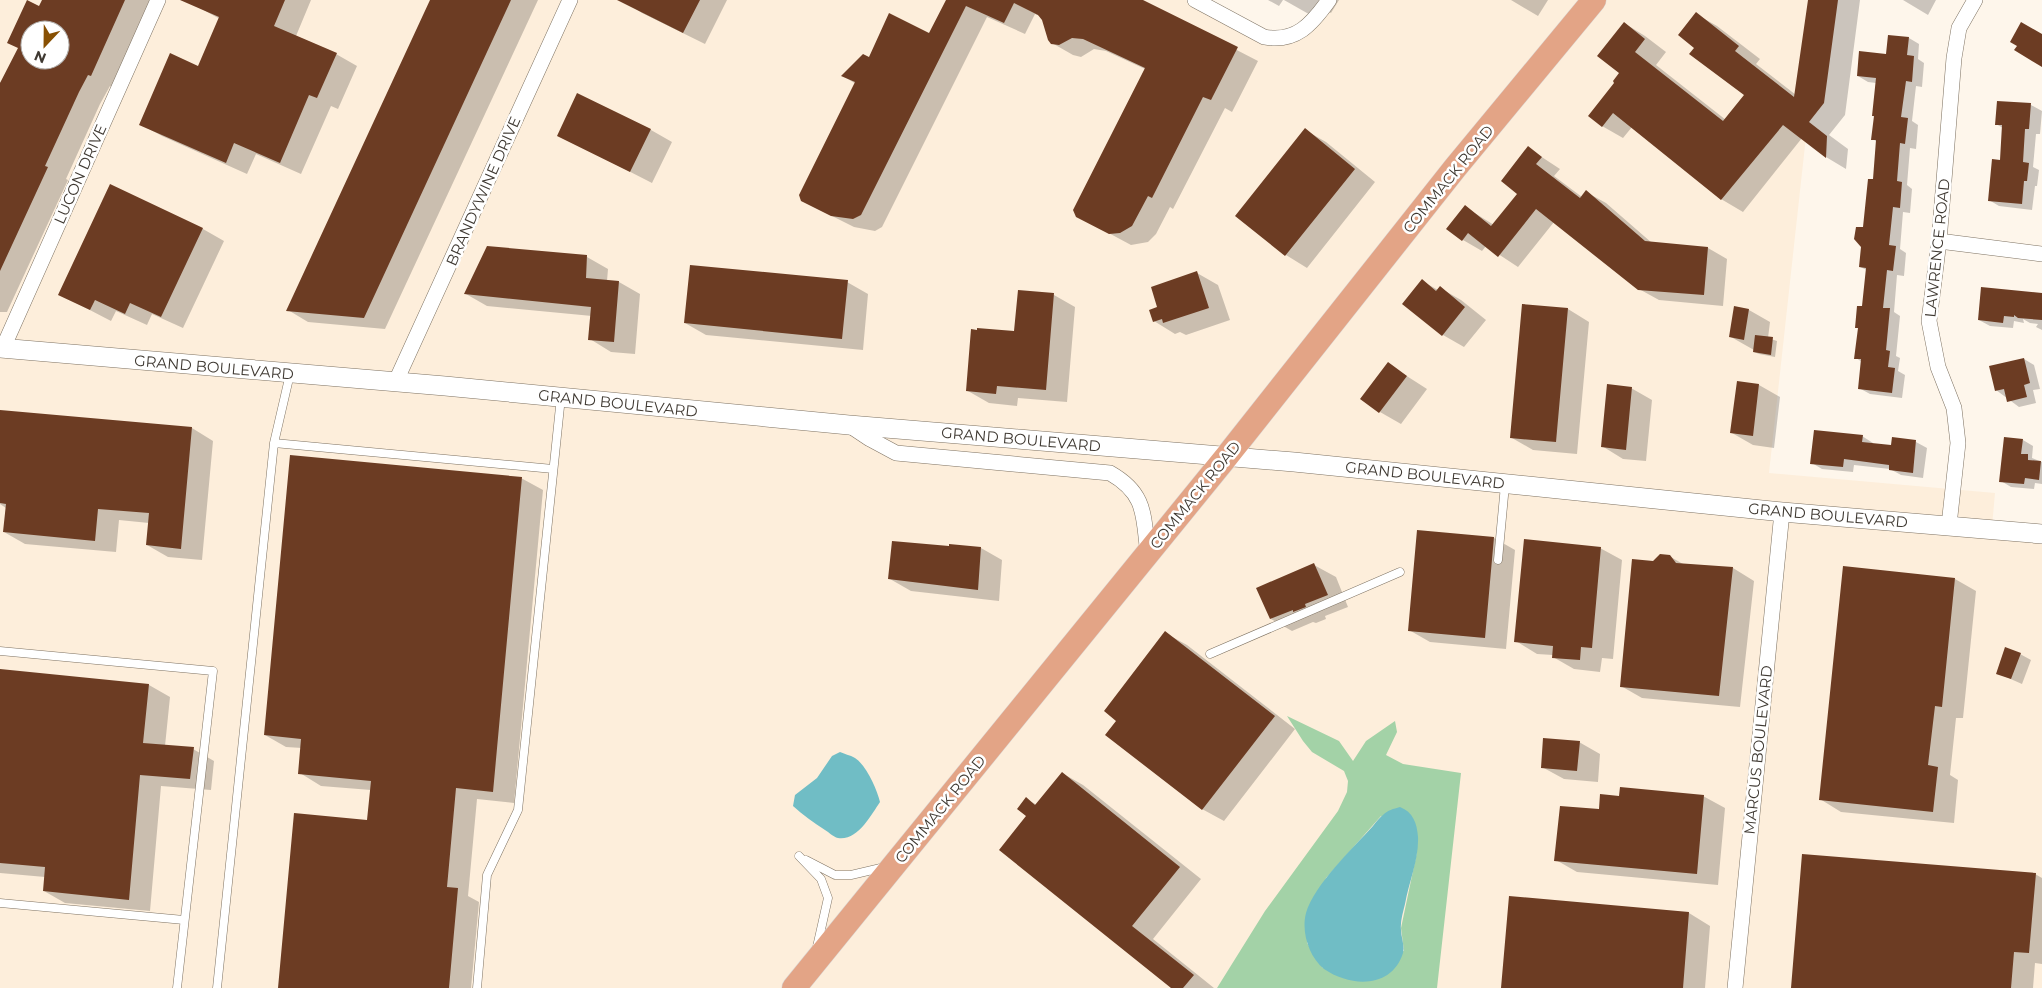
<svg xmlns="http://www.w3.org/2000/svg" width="2042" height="988" font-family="Montserrat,sans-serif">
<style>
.built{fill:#fdeedb;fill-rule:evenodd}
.forest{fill:#a3d2a7;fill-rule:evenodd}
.water{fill:#70bdc5}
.shadow{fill:#0003;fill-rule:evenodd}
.building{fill:#6c3c23;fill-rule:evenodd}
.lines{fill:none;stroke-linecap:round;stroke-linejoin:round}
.service-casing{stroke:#7e7262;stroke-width:9}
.minor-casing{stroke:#7e7262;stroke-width:16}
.tertiary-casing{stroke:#7e7262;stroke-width:20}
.primary-casing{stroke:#d9d7d6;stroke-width:25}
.service{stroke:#fff;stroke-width:8}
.minor{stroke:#fff;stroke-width:15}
.tertiary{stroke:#fff;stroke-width:19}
.primary{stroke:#e3a486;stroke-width:24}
.labels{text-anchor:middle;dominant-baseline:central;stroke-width:5;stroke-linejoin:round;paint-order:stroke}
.street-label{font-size:15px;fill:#3f3932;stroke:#fff}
</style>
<rect width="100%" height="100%" fill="#fef6eb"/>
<!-- built -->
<path class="built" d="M0,0H1195L1283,39L1329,0H1821L1769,473L1995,493L1991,538L2042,542V988H0ZM30,30H60V60H30Z"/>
<!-- forest -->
<path class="forest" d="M1287,716L1339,741L1353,761L1366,741L1395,721L1397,732L1386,755L1403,764L1461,773L1437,988H1217L1265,911L1338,811L1347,792L1348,781L1344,771L1312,752L1303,741ZM1381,816L1417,852L1401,928L1404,951L1323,968L1307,943L1326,878Z"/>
<!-- water -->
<path class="water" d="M840,752C844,754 850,755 855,758C866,765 877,789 880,802C871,815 858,841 838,838C833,837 829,832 825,830C813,822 803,815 793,806L795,795L817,778L832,756Z
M1400,807C1413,812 1417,823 1418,837C1419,859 1409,882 1405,904C1403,912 1400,922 1401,930C1401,937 1405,946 1403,953C1392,988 1352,988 1324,969C1309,957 1301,932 1306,913C1314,885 1353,848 1373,826C1376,822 1379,818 1383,815C1388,810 1393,809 1400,807Z"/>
<!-- shadow -->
<path class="shadow" d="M43,0H152L112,87L110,86L100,104L66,179L68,180L7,312H0V82L2,83ZM30,30H60V60H30Z
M199,0H311L296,36L336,54L357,66L338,109L331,106L301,174L256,154L247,174L162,136L140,124L199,67L220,19L196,6Z
M432,0H538L385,329L308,322L288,310Z
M622,0H727L705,44L642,13Z
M947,0H1140L1258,61L1232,112L1225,108L1173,209L1170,207L1156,234L1148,242L1131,245L1077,216L1145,69L1106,51L1094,49L1081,57L1073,55L1052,43L1042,17L1035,14L1025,34L987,17L882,227L875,231L854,227L802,201L856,84L843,76L870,59L930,34Z
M1268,0H1283L1279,6Z
M1284,0H1339L1331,13L1327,11L1321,21Z
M1511,0H1548L1538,16Z
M1809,0H1860L1845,115L1829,135L1848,149L1846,169L1826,157L1802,138L1743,212L1721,199L1632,127L1623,138L1602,126L1616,83L1621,73L1624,23L1645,36L1666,52L1656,65L1726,120L1746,95L1695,48L1696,14L1717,26L1760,59L1756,64L1796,95Z
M1903,0H1936L1928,15Z
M1909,38L1919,44L1918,59L1924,63L1922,87L1916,86L1912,121L1918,125L1916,149L1910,148L1907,185L1912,189L1910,213L1903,212L1900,249L1906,253L1904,276L1897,275L1894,312L1900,316L1896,356L1900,358L1898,371L1905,375L1902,398L1870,394L1859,388L1862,362L1856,358L1859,329L1856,327L1863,308L1867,270L1860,267L1864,229L1874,180L1877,142L1873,139L1875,117L1873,116L1876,83L1868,82L1858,76Z
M1998,102L2031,105L2042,111L2040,134H2036L2033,167L2039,170L2037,186H2035L2032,210L1999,206L1989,200L2001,161L2003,128L1996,124Z
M651,130L672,142L652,183L558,135Z
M1305,130L1326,142L1375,182L1307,268L1286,255L1236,216Z
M1528,148L1560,169L1554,176L1582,197L1586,192L1606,203L1652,243L1708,248L1727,259L1723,306L1659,300L1639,289L1554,222L1518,267L1486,246L1482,251L1463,240L1465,207L1494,225L1518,194Z
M110,186L203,229L224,241L183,328L152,314L147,325L116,311L111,321L59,294Z
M587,257L608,269L607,281L619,282L640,294L635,354L611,352L590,339L592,316L487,306L466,294Z
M1197,273L1218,285L1230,320L1186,335L1180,332L1175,334L1154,321L1159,307Z
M1422,281L1438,290L1440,288L1461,300L1486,320L1464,347L1443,335Z
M847,282L868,294L863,350L706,335L685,323Z
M1019,291L1054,295L1075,307L1067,402L1018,398L1017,406L989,403L968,391L1015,332Z
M2042,294V330L2036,327L2038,324L2030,323L2023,319L2024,323L2014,321L2013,328L1990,326L1979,320Z
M1524,305L1568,309L1589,322L1577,454L1533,450L1512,438Z
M1735,308L1749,310L1770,322L1768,338L1777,341L1775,357L1759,354L1754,352V350L1731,337Z
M2024,359L2034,365L2040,389L2033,390L2036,403L2019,407L1996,390Z
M1388,364L1427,389L1401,424L1380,412Z
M1738,382L1759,385L1780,397L1774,448L1753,445L1732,433Z
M1631,388L1652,400L1646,461L1623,459L1602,446Z
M0,411L192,428L213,441L202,560L168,557L147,545L149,523L119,520L116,552L25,544L4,532L6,508L0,504Z
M1862,436L1873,443V445L1892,447L1893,439L1916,442L1927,448L1923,478L1901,475L1890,469L1854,465L1853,472L1822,469L1812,463Z
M2023,440L2033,446L2032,458L2042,462V484L2035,483L2034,489L2011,487L2001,481Z
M521,478L543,490L514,803L477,799L468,896L479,902L471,988H280L368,821L371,790L321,786L300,773L302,748L286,747L265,735Z
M1419,531L1494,538L1515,550L1506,649L1430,642L1409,630Z
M950,545L981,548L1002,560L999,601L911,591L890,579L950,548Z
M1600,548L1622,560L1613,659L1602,658L1600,672L1574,669L1553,657V655L1537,654L1516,641Z
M1669,556L1683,564L1733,568L1754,581L1740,707L1642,698L1621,686L1654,563Z
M1314,565L1336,577L1348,607L1325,616L1326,619L1316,623L1313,622L1292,631L1271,619Z
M1955,579L1976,591L1963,718H1956L1950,775L1958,780L1954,823L1841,812L1820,799Z
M1165,633L1187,645L1295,729L1224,821L1202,809Z
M2020,654L2031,660L2022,684L1997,673Z
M0,671L149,685L170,697L165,746L193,749L214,761L211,790L161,786L150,911L65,903L44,891L45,877L0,873Z
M1579,742L1600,754L1598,782L1564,779L1542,767Z
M1062,773L1083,785L1201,879L1153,939L1214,988H1173L1028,816L1026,799L1037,805Z
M1703,796L1725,808L1718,885L1577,872L1556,860L1600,810L1620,798Z
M2035,874L2042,878V964L2035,963L2033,988H1792Z
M1510,898L1689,913L1710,926L1705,988H1502Z"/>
<!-- building -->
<path class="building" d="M27,0L39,6L42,0H125L91,76L88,75L79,92L45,166L48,167L0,271V83L18,48L7,43ZM30,30H60V60H30Z
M180,0H285L274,26L337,53L317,98L309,95L280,163L234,143L226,163L139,125L170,53L198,66L219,17Z
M430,0H511L364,318L286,311Z
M617,0H700L683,33Z
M946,0H1143L1238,47L1211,100L1203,97L1152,198L1148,196L1132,226L1120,233L1109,234L1076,217L1073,210L1145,68L1083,39L1072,38L1059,45L1051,44L1048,40L1042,20L1038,15L1014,3L1004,23L966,6L861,215L853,219L831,216L801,201L799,195L855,82L841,76L863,54L869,57L889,13L929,33Z
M1808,0H1838L1824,103L1809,122L1827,136L1826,158L1783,125L1721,200L1613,113L1602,127L1588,116L1614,83L1613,81L1619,73L1597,56L1624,22L1645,39L1635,52L1723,121L1744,95L1689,54L1694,48L1678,35L1696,12L1739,46L1735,51L1794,97Z
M2021,22L2042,34V67L2014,50L2017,46L2010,42Z
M1888,35L1909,37L1907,55L1914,56L1912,82L1906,81L1901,117L1908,118L1905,144L1900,143L1897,181L1902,182L1900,208L1893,207L1889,245L1896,246L1893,271L1887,270L1883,308H1890L1886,350L1890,351L1888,367L1895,368L1892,393L1858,389L1861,359H1854L1858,328H1855L1857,306H1862L1866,268L1859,267L1861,247L1854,239L1856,227H1863L1868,179H1873L1876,140H1871L1874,116H1872L1876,78L1857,76L1859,51L1886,54Z
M577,93L651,129L630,172L557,136Z
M1997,101L2031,103L2029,129H2025L2023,162L2029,163L2027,181H2024L2022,204L1988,201L1992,159L2000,160L2002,125H1995Z
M1305,128L1355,169L1285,256L1235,216Z
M1528,146L1542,157L1536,164L1580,198L1586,190L1645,241L1708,247L1704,295L1638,290L1536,209L1498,257L1468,233L1462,241L1446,229L1465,205L1491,226L1517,194L1501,181Z
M110,184L203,228L161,317L130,303L125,314L95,300L90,310L58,295Z
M487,246L587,255L586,278L619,281L614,342L588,340L591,307L464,294Z
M690,265L848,280L842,339L684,323Z
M1197,271L1209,308L1163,323L1162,319L1153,322L1149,310L1157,307L1151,287Z
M1422,279L1436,291L1440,286L1465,307L1442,336L1402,304Z
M1981,287L2042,293V320L2018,318L2014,315V317L2004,316L2003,323L1978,320Z
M1018,290L1054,293L1046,390L997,386L996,394L966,391L971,329L977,330V328L1014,331Z
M1522,304L1568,308L1556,442L1510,438Z
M1734,306L1749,309L1744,340L1729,337Z
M1755,335L1773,337L1771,355L1753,352Z
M2024,358L2030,383L2024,385L2027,397L2007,402L2004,389L1995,391L1989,366Z
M1388,362L1407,376L1379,413L1360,399Z
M1737,381L1759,384L1753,436L1730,433Z
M1607,384L1632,387L1626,450L1601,447Z
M0,410L192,427L181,549L146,545L149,513L98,509L95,541L3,532L6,504L0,503Z
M1814,430L1863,435L1862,442L1891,445L1892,437L1916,440L1913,473L1889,470V465L1844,459L1843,467L1810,464Z
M2004,437L2023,439L2021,454H2028V460L2041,461L2039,480L2025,478L2024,484L1999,482Z
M290,455L522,477L493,792L456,788L447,887L458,888L449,988H278L294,813L367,820L371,781L298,774L301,739L264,735Z
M1417,530L1494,537L1485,638L1408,631Z
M1524,539L1601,547L1592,648L1581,647L1580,660L1552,658L1553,646L1514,642Z
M892,541L949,546V544L981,547L978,590L888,579Z
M1660,554L1670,555L1676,563L1733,567L1719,696L1620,687L1632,559L1653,561Z
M1314,563L1328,595L1305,604L1306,607L1293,612V610L1270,619L1256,588Z
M1843,566L1955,578L1942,707L1935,706L1928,765L1938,767L1933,812L1819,800Z
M1165,631L1275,716L1202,810L1105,735L1116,721L1104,711Z
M2005,647L2021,653L2011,679L1996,674Z
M0,669L149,684L143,743L194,747L190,779L140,775L129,900L43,891L45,867L0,863Z
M1543,738L1580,741L1577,771L1541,768Z
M1062,772L1180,867L1132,926L1194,975L1183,988H1171L999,850L1026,816L1017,809L1026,797L1035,805Z
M1620,787L1704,795L1697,874L1554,861L1560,806L1599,809L1600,794L1619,796Z
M1802,854L2036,873L2029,953L2014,952L2011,988H1791Z
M1509,896L1689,912L1683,988H1501Z"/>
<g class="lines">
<!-- service casing -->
<g class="service-casing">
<path id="service" d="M274,443L553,469
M1498,560L1505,485
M0,651L213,671L177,988
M1210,654L1400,572
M799,856L821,879L828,898L817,947
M806,860L835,875H851L885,867
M0,903L184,920
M217,988L274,443L290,374
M477,988L487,875L518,810L561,397"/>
</g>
<!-- minor casing -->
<g class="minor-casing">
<path id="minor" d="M1195,0L1264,37C1296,43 1312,24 1329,0
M1939,241L2042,254
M3,348L158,0
M396,381L570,0
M849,425L870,439L896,453L1110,473C1147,494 1143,516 1148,554
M1949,525L1958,443L1954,408L1938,367L1929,321L1939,241L1954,58L1959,28L1975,0
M1735,988L1782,512"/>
</g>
<!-- tertiary casing -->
<g class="tertiary-casing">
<path id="tertiary" d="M0,348L445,386L849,425L1294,462L1782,512L2042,534"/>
</g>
<!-- primary casing -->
<g class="primary-casing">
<path id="primary" d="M794,988L1227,456L1455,168L1594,0"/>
</g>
<!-- service -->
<use href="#service" class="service"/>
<!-- minor -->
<use href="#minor" class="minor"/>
<!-- tertiary -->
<use href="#tertiary" class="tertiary"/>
<!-- primary -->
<use href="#primary" class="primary"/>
</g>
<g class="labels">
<!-- street labels -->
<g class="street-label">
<text transform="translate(80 174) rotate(-66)">LUCON DRIVE</text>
<text transform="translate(1448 179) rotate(-51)">COMMACK ROAD</text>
<text transform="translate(483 191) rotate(-66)">BRANDYWINE DRIVE</text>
<text transform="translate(1937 248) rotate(-84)">LAWRENCE ROAD</text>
<text transform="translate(214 367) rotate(5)">GRAND BOULEVARD</text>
<text transform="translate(618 403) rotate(6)">GRAND BOULEVARD</text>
<text transform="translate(1021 439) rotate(5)">GRAND BOULEVARD</text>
<text transform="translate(1425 475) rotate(6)">GRAND BOULEVARD</text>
<text transform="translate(1195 495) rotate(-51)">COMMACK ROAD</text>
<text transform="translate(1828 515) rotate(5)">GRAND BOULEVARD</text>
<text transform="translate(1758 750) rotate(-84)">MARCUS BOULEVARD</text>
<text transform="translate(940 809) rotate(-51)">COMMACK ROAD</text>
</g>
</g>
<!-- north arrow -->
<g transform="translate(45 45) rotate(202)"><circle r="24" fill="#ffffff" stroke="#b2b0ad"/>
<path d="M0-4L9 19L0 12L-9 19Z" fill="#885003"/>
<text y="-8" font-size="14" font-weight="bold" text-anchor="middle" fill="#3f3932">N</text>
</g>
</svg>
